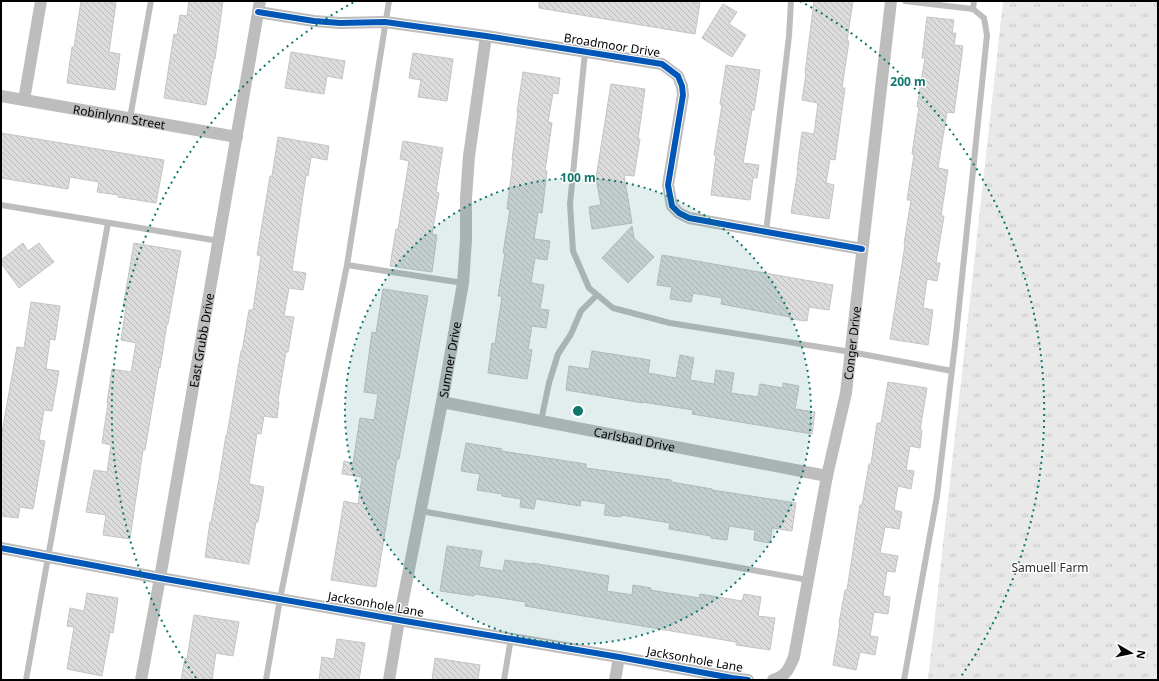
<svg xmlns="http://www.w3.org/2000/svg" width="1159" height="681" font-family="'Noto Sans',sans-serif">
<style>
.park{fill:url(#park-tufts)}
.building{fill:url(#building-back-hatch);stroke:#c4c4c4}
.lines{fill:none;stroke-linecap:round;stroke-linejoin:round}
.service{stroke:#bdbdbd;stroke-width:6}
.minor{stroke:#bdbdbd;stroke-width:12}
.cycleway-casing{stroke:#fff;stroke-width:8}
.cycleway{stroke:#0057b8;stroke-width:6}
.ring{fill:none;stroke:#0f766e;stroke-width:2;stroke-dasharray:2 4}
.labels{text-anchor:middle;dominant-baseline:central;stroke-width:3;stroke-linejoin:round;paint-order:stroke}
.street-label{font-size:12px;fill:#000;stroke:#fff}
.park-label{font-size:12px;fill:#2e2e2e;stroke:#fff}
.centre{fill:#0f766e;stroke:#fff;stroke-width:2}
.ring-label{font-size:12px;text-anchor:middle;font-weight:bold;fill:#0f766e;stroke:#fff;stroke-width:3;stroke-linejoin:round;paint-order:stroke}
</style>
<defs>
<pattern id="park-tufts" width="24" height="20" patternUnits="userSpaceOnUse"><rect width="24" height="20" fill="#e9e9e9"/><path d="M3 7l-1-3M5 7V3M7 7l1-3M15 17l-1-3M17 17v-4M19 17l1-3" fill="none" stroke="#c6c6c6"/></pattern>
<pattern id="building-back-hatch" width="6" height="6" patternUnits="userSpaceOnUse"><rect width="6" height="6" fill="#dcdcdc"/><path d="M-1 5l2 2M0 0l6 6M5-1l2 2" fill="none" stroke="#bbb"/></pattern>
</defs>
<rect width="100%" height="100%" fill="#fff"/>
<!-- park -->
<path class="park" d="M1003,1H1158V680H928Z"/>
<!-- building -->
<path class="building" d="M81,1H102L116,3L109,52L120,54L115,90L67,83L72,47H74Z
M189,1H223L215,59H214L206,105L164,98L174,34L177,35L180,15L187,16Z
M539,1H689L700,3L695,34L539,8Z
M814,1H853L847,41H849L842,88H845L835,160L830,159L826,183L834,185L829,219L791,213L798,170H797L802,132L814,134L818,103L802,100L806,74L805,73Z
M723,4L737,12L729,24L746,35L732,57L702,38Z
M927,17L954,20L952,33H956L954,45L963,46L954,113L947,112L938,168L948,170L941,216H944L936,263H940L937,281L927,279L923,308L933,310L928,345L890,339L905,245L904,244L911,200H907L914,155L912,154L919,107H917L925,58H922Z
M291,52L345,61L342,79L327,76L324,94L285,88Z
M413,53L453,59L447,101L418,97L421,80L409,78Z
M726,65L760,70L754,110H752L743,163L759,165L757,178H753L750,200L711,195L716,155H714L722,105L720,104Z
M523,72L560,78L558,94L553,93L548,122L552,123L545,171H547L542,213L538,212L534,239L550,241L547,260L535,258L531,283L544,285L540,309L549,310L546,328L532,326L528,349L532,350L527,379L488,373L492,343L495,344L502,296H498L505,253H503L510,209H507L513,160H512L518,112H517Z
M611,84L645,89L638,139H640L634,176L624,175L632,223L592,229L589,207L601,205L596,178Z
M1,133L164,160L156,203L118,197V195L97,192L99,182L70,177L68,189L1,178Z
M278,137L329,146L327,160L311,157L308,176L306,175L292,271L306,273L303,290L289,288L284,316L294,317L288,352H286L278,401L279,402L277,418L264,416L261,434L257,433L249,484L264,487L258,522H256L249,564L205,557L210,522H211L219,479L226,435H227L241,351H242L249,310H253L261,256L257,255L270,176H272Z
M403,141L443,148L436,192L439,193L432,234L437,235L432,272L390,266L396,229H398L409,161L400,159Z
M632,226L634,238L654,257L628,283L602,258Z
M23,243L28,251L39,243L54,262L19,288L1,263V260Z
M134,243L181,251L168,324H167L160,368L159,367L145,450H143L130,539L103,535L106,515L86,512L94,470L107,472L111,445L102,443L108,403H107L112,369L131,372L136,343L121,340L126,307H123Z
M662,255L833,285L829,310L809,307L807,321L790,319V317L721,304L722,298L693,293L691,302L670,299L672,287L657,285Z
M383,289L428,296L399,459H397L376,587L331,580L344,501L358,504L362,477L342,474L344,461L353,463L360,418L374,420L378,394L364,392L372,332L376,333Z
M31,302L60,306L55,340L50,339L46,369L59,371L52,411L44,410L39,440L45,441L33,509L20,507L18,518L1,516V438L17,347L24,348Z
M592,351L650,360L648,373L676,378L680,355L694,358L690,380L714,384L716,370L734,373L731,393L758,397L760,384L783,388V383L799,386L795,409L815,412L812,434L692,414L693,410L643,402V403L566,390L569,366L589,369Z
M888,382L927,388L920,430H922L920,448L910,446L906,470L914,471L911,489L898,486L894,510L902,512L899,529L885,527L880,553L898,556L895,572L887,571L883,596L890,597L888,614L874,612L870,636L878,637L875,655L860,652L856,670L833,665L840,623H839L845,590H847L860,505H862L869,464H871L877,423H881Z
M466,443L502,449L501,451L586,464V468L671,480V482L712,489V490L796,503L792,531L772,528L770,543L754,540L755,530L729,526L727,540L711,538V536L669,529L670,523L621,515V517L604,515L606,504L581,500L580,506L536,499L534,509L520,507L521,499L502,496V494L477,490L480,474L461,471Z
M447,546L482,551L479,567L503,571L505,560L532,564V563L609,576L607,591L632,595L633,585L651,588L650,590L699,598L700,594L742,601L744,594L761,597L758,616L775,618L770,650L736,645V642L525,606L526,602L475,594L474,596L440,591Z
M87,593L118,598L113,633L110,632L102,676L67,669L74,627L67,626L70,608L84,611Z
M194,615L239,622L233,656L216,653L212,680H181L185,658L187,659Z
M337,639L365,643L359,680H319L322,657L334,659Z
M435,658L480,665L478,680H432Z"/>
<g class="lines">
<!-- service -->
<path class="service" d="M905,1L973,9
M585,52L570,204L573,251L589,288L613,308L670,323L851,352L952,371
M130,118L151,1
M1,205L219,241
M766,232L789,36L791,1
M347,265L463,283
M541,421L549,383L558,354L571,334L581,311L597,295
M421,511L808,580
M26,680L108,223
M266,680L280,599L347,265L389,1
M504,680L511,638
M904,680L937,496L956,336L987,35L984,18L973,9L974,1"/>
<!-- minor -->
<g class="minor">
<path d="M258,12L314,21L340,23L385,22L486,36L662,64L678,76L682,86L683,95L668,185L672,206L679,213L689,218L862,249"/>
<path id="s1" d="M1,96L237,137"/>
<path d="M24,100L41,1"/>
<path id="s2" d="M442,402L827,476"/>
<path d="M1,548L160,578L399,620L619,657L732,678L748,680"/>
<path id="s3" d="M141,680L160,578L260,1"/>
<path id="s4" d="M389,680L399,620L442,402L463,283L466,240V198L469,156L486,36"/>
<path d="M615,680L619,657"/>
<path id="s5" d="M773,680C786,676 789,669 794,657L827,476L846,393L891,1"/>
</g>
<!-- cycleway casing -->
<g class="cycleway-casing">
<path id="cycleway" d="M258,12L314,21L340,23L385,22L486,36L662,64L678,76L682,86L683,95L668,185L672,206L679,213L689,218L862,249
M1,548L160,578L399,620L619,657L732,678L748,680"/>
</g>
<!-- cycleway -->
<use href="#cycleway" class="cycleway"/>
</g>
<!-- distance rings -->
<circle cx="578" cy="411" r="233" fill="#0f766e" fill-opacity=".12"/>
<g class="ring">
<circle cx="578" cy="411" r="233"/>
<path d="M196 678A466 466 0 0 1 356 1M800 1A466 466 0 0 1 960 678"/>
</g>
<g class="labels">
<!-- street labels -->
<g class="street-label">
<text transform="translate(612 45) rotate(9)">Broadmoor Drive</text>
<text stroke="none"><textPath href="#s1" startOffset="120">Robinlynn Street</textPath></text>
<text stroke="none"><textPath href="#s3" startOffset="345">East Grubb Drive</textPath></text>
<text stroke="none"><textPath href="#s5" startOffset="352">Conger Drive</textPath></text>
<text stroke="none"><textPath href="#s4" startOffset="326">Sumner Drive</textPath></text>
<text stroke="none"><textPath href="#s2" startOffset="196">Carlsbad Drive</textPath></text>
<text transform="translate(376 604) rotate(10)">Jacksonhole Lane</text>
<text transform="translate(695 659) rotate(10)">Jacksonhole Lane</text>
</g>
<!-- park labels -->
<g class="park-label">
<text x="1050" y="567">Samuell Farm</text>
</g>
</g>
<circle cx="578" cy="411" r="6" class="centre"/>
<g class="ring-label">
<text x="908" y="86">200 m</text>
<text x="578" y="182">100 m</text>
</g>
<!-- border -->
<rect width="1159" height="681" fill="none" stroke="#000000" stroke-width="4"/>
<!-- north arrow -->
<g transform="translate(1131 653) rotate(99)" stroke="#ffffff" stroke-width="3" paint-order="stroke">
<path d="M0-3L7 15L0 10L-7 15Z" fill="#000000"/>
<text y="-6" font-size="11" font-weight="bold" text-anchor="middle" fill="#000000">N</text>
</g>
</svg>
